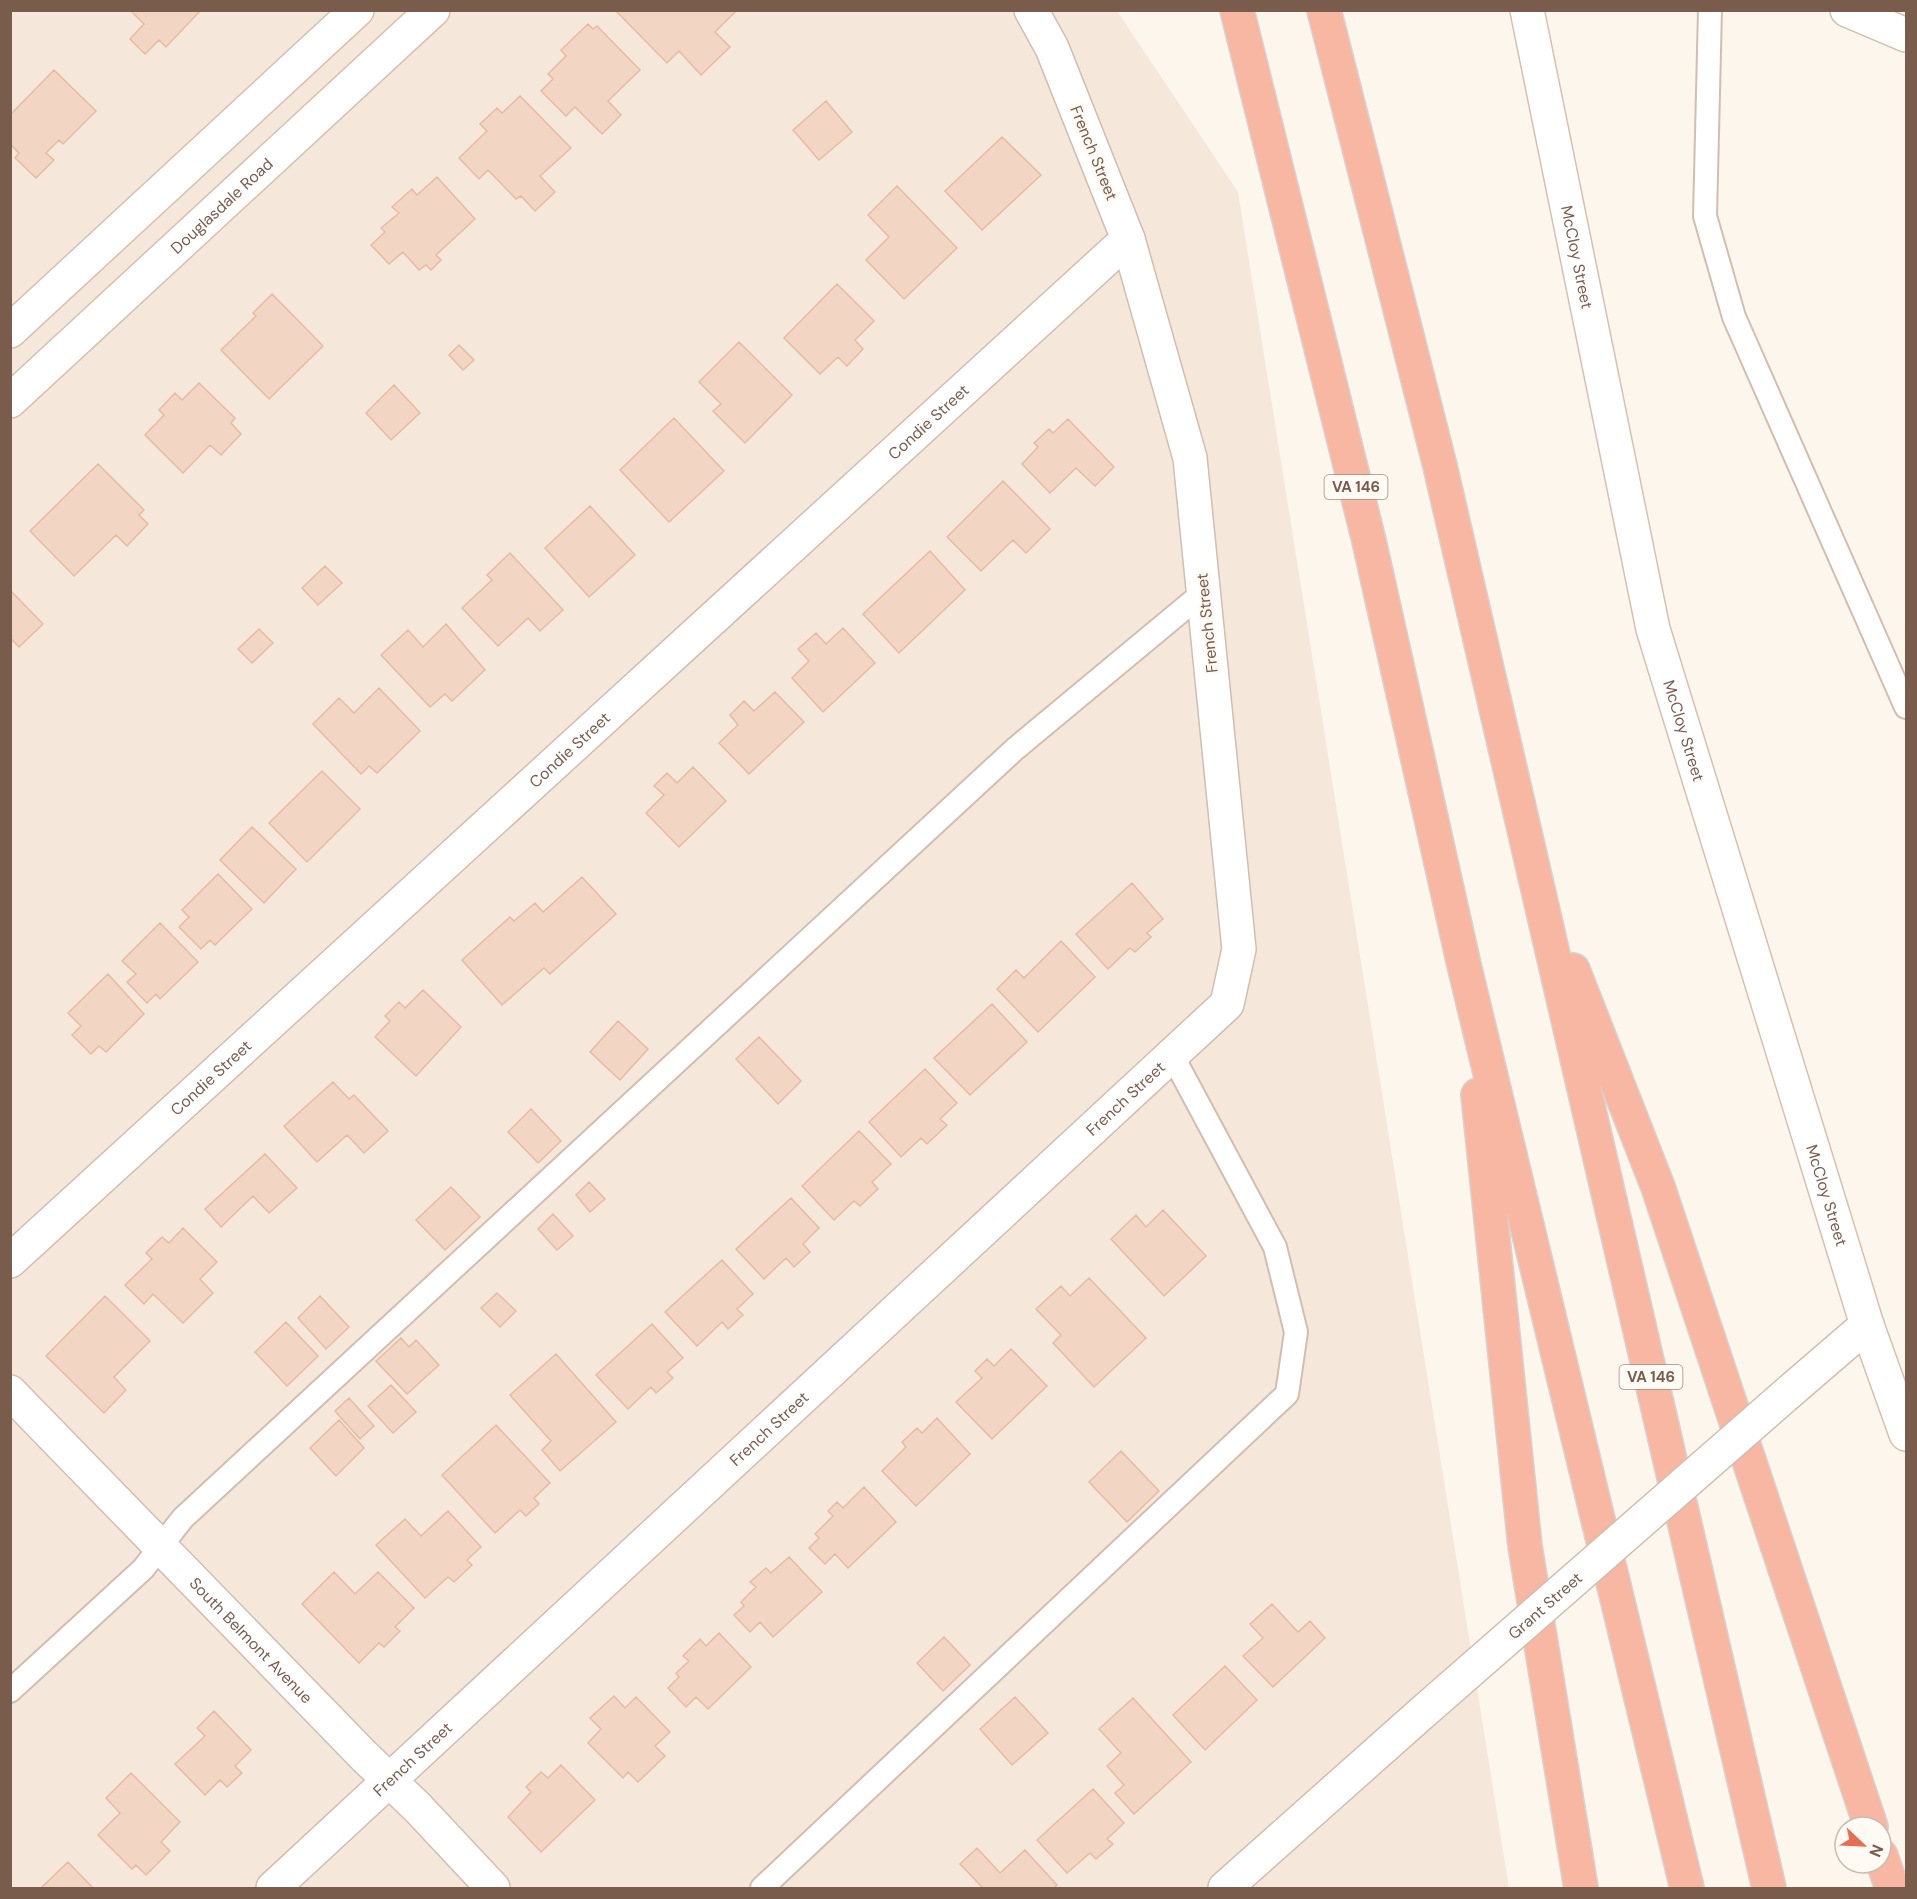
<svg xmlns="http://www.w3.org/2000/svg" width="1917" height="1899" font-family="'DM Sans',sans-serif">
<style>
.residential{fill:#f5e8da}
.building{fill:#f3d5c3;stroke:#e6bba3;stroke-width:1.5}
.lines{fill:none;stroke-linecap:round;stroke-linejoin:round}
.lane-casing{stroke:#d1beb0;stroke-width:26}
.street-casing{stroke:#d1beb0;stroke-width:36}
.secondary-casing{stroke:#d6c0b0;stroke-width:36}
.highway-casing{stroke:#dad1cd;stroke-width:36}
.lane{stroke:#fff;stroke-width:22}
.street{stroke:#fff;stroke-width:33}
.secondary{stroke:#fff;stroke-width:33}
.highway{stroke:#f7b7a3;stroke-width:33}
.street-bridge-casing{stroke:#d1beb0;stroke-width:36;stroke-linecap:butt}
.street-bridge{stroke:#fff;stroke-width:33}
.labels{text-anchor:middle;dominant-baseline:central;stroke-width:5;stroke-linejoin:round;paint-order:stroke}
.shield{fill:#fffaf3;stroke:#a28b7f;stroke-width:1.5}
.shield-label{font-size:15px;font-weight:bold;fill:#7a5c4d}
.street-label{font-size:16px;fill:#7a5c4d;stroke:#fffaf3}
</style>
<rect width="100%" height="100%" fill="#fdf6ec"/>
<!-- residential -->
<path class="residential" d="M11,11H1117L1238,192L1509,1888H11Z"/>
<!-- building -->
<path class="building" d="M130,10H201L166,47L159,40L145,54L130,39L144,24Z
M619,10H735L736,11L715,32L730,47L701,75L679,51L667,63L617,12Z
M588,24L593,29L597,26L640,70L608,101L621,115L602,134L575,107L566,116L541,91L553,79L548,74L566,56L561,50Z
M54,70L96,111L63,144L59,140L46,153L54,160L36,178L15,158L19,153L10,144V115Z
M520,96L571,148L540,176L555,192L535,211L521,196L516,199L488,170L479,179L459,158L487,131L480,124L497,108L502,113Z
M826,101L852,132L819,160L793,130Z
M1002,137L1041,175L982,230L945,191Z
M437,177L475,219L436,255L441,260L431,270L426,265L419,270L403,252L389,264L371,245L385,232L381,228L399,213L392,207L412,189L417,195Z
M897,186L957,248L904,299L866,260L889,237L868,215Z
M837,284L874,321L855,340L863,349L847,366L838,357L820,374L784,338Z
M272,294L323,346L269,399L221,350L256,316L253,313Z
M739,342L792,395L745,443L713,411L721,404L699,382Z
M459,345L474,360L463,370L449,355Z
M199,383L235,418L231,423L241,434L221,455L210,445L183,473L145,435L164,415L159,410L175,393L182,400Z
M394,385L420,413L391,440L366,413Z
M674,418L724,471L669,522L620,470Z
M1068,419L1114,467L1095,486L1076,468L1050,493L1022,464L1038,447L1034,443L1049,429L1053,433Z
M98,464L144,510L139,515L148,524L127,546L116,535L74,576L30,531Z
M1003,481L1050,529L1026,553L1013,540L981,571L947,537Z
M590,506L635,555L589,597L545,548Z
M930,551L965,590L899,653L863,614Z
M510,553L563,610L540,631L528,618L498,646L462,608L492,580L487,575Z
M325,566L342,583L318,605L302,588Z
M10,590L43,624L19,647L10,638Z
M446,624L485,670L452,701L445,694L430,707L381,655L408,630L423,647Z
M843,628L875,663L823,712L792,678L809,661L798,649L816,633L826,644Z
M259,629L273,643L252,663L238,649Z
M379,688L420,731L377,773L369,766L361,774L313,724L339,698L354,713Z
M775,692L804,722L749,774L719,743L738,725L730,715L744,701L754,711Z
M693,767L726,801L679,847L646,813L664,795L654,786L667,773L677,783Z
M322,771L360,809L307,862L269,823Z
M252,827L296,869L264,903L220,860Z
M218,874L252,909L215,945L210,940L201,949L179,927L189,917L182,910Z
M582,877L616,914L550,974L544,968L502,1005L462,960L510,917L514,921L535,903L543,912Z
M1132,883L1163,919L1147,933L1151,937L1135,952L1130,948L1108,969L1076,934Z
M160,923L198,962L160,999L156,994L147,1003L127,982L136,974L122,961Z
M1061,941L1095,977L1038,1032L997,989L1016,970L1024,978Z
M108,974L144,1014L106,1052L99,1046L91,1054L72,1035L81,1026L68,1013Z
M423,990L461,1027L416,1076L375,1037L390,1021L385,1016L399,1002L405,1008Z
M992,1004L1027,1042L970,1095L934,1058Z
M618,1021L648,1049L620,1080L590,1052Z
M759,1037L801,1081L778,1104L736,1059Z
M925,1069L957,1103L940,1119L947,1125L927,1144L921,1138L901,1157L869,1122Z
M333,1082L349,1099L354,1095L388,1131L364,1153L347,1135L317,1162L284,1126Z
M531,1109L561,1141L538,1163L508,1132Z
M859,1131L891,1164L872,1182L878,1189L860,1206L854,1201L834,1220L802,1186Z
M265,1154L297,1188L269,1213L253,1196L221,1227L205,1209Z
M589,1182L605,1199L590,1212L576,1195Z
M451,1187L480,1217L445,1250L416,1220Z
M791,1198L819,1228L803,1244L810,1252L794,1267L786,1258L764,1279L736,1249Z
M1163,1210L1206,1256L1164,1296L1111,1239L1136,1215L1146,1227Z
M553,1214L573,1236L557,1250L538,1229Z
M183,1228L217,1262L200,1279L213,1293L183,1323L153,1294L144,1304L125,1285L152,1259L146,1253L162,1237L169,1243Z
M722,1260L753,1294L737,1309L743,1315L728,1329L722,1322L697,1346L665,1312Z
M1089,1278L1146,1338L1094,1387L1053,1343L1061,1335L1036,1309L1061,1286L1070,1296Z
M497,1293L516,1311L500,1327L481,1308Z
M105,1296L150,1341L114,1377L126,1390L104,1413L46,1356Z
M320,1296L349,1327L326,1349L298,1318Z
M286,1322L318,1356L287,1386L255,1352Z
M652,1324L683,1358L667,1372L673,1378L656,1393L651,1387L628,1409L596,1375Z
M401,1338L409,1347L416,1340L439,1365L407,1394L376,1361Z
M1011,1349L1047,1386L992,1439L956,1402L982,1378L975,1371L987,1359L994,1366Z
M556,1354L616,1422L560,1471L542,1450L551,1441L510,1395Z
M391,1385L416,1412L393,1433L368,1406Z
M349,1398L374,1426L360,1439L335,1411Z
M937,1418L970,1454L916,1506L882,1471L906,1447L902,1442L917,1428L922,1433Z
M339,1420L364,1448L336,1476L310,1448Z
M496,1425L550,1483L534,1498L539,1504L526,1516L520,1510L495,1533L442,1475Z
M1121,1451L1159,1491L1127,1522L1089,1482Z
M864,1487L896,1522L848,1568L835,1554L825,1564L809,1548L819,1538L815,1534L833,1516L828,1511L837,1502L843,1508Z
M448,1511L481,1547L467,1560L472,1565L454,1582L448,1577L425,1598L376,1545L405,1519L421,1536Z
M789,1557L822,1592L773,1637L760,1622L750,1632L734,1615L744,1606L741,1602L756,1587L750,1582L766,1568L771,1573Z
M334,1572L355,1594L378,1572L414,1608L395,1627L400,1631L384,1647L379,1643L359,1663L302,1604Z
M1272,1604L1298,1632L1310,1621L1325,1638L1273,1687L1243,1656L1263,1638L1250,1624Z
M719,1633L751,1667L708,1709L696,1697L686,1707L668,1688L679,1677L676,1673L689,1661L683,1656L700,1639L706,1646Z
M944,1637L970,1665L943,1691L917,1663Z
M1225,1666L1257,1700L1205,1750L1173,1715Z
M614,1696L625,1708L636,1697L670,1732L655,1746L665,1756L638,1782L628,1772L623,1778L588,1743L601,1729L590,1718Z
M1015,1697L1048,1733L1012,1765L980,1729Z
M1133,1698L1191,1762L1134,1814L1115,1793L1124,1785L1107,1766L1121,1753L1099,1729Z
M214,1711L251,1750L235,1766L242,1773L227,1787L220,1780L205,1795L175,1764L205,1736L197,1728Z
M561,1765L595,1800L541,1852L508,1817L531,1792L526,1787L541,1772L548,1778Z
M131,1773L180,1822L161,1842L170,1851L146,1875L136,1865L132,1869L98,1835L120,1813L106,1798Z
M1093,1789L1124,1823L1107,1839L1113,1844L1096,1859L1090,1853L1067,1873L1037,1840Z
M977,1848L1000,1873L1025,1850L1057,1885L1054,1888H983L960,1864Z
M68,1862L93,1888H41Z"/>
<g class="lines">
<!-- lane casing -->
<g class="lane-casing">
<path id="lane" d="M1710,10L1705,216L1734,317L1906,707
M10,1691L143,1569L183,1518L1015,749L1204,592
M762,1888L1287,1394L1296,1332L1275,1247L1172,1055"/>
</g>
<!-- street casing -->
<g class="street-casing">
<g id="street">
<path d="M1847,10L1906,35"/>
<path id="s1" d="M10,1261L1128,239"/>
<path id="s2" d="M10,1392L364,1756L418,1808L493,1888"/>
<path d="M1788,1393L1867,1325"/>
<path id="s3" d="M273,1888L1227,1004L1239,949L1190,458L1128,239L1052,48L1031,10"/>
<path d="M1225,1888L1423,1712"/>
</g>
</g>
<!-- secondary casing -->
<g class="secondary-casing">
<g id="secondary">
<path id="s4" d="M1527,10L1653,629L1867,1325L1906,1434"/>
<path d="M10,331L357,10"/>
<path id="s5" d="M10,401L433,10"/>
</g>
</g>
<!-- highway casing -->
<g class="highway-casing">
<path id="highway" d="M1237,10L1369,541L1464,965L1687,1888
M1324,10L1440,466L1769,1888
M1573,970L1658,1187L1871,1827
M1478,1095L1525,1546L1581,1888
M1881,1856L1892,1888"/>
</g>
<!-- lane -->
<use href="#lane" class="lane"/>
<!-- street -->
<use href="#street" class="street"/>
<!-- secondary -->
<use href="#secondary" class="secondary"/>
<!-- highway -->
<use href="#highway" class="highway"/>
<!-- street-bridge casing -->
<g class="street-bridge-casing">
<g id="street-bridge">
<path id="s6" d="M1423,1712L1788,1393"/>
</g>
</g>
<!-- street-bridge -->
<use href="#street-bridge" class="street-bridge"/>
</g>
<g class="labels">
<!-- shield labels -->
<g class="shield">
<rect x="1324.5" y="475" width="63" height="24" rx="4.5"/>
<rect x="1619.5" y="1365" width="63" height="24" rx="4.5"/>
</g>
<g class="shield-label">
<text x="1356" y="487">VA 146</text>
<text x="1651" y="1377">VA 146</text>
</g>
<!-- street labels -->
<g class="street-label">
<text transform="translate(1094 153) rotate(68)">French Street</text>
<text stroke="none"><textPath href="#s5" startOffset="288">Douglasdale Road</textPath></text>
<text stroke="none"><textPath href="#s4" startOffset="252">McCloy Street</textPath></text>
<text stroke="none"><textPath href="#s1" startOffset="1244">Condie Street</textPath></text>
<text transform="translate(1207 623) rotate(-96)">French Street</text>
<text stroke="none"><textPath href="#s4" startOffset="738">McCloy Street</textPath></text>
<text stroke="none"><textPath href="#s1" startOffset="758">Condie Street</textPath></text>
<text stroke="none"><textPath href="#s1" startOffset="272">Condie Street</textPath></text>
<text stroke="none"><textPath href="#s3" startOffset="1162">French Street</textPath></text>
<text stroke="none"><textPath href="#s4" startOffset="1224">McCloy Street</textPath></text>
<text stroke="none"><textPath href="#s3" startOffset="676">French Street</textPath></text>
<text stroke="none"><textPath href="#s6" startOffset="162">Grant Street</textPath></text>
<text stroke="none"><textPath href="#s2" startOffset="346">South Belmont Avenue</textPath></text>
<text stroke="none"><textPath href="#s3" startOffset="190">French Street</textPath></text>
</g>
</g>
<!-- border -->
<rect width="1917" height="1899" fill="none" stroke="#7a5c4d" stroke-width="24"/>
<!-- north arrow -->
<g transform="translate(1863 1845) rotate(113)"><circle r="28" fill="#fffaf3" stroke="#cabbb1" stroke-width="1.5"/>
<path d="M0-4.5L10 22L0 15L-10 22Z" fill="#e76f51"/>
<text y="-9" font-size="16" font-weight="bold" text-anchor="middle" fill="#7a5c4d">N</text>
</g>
</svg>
